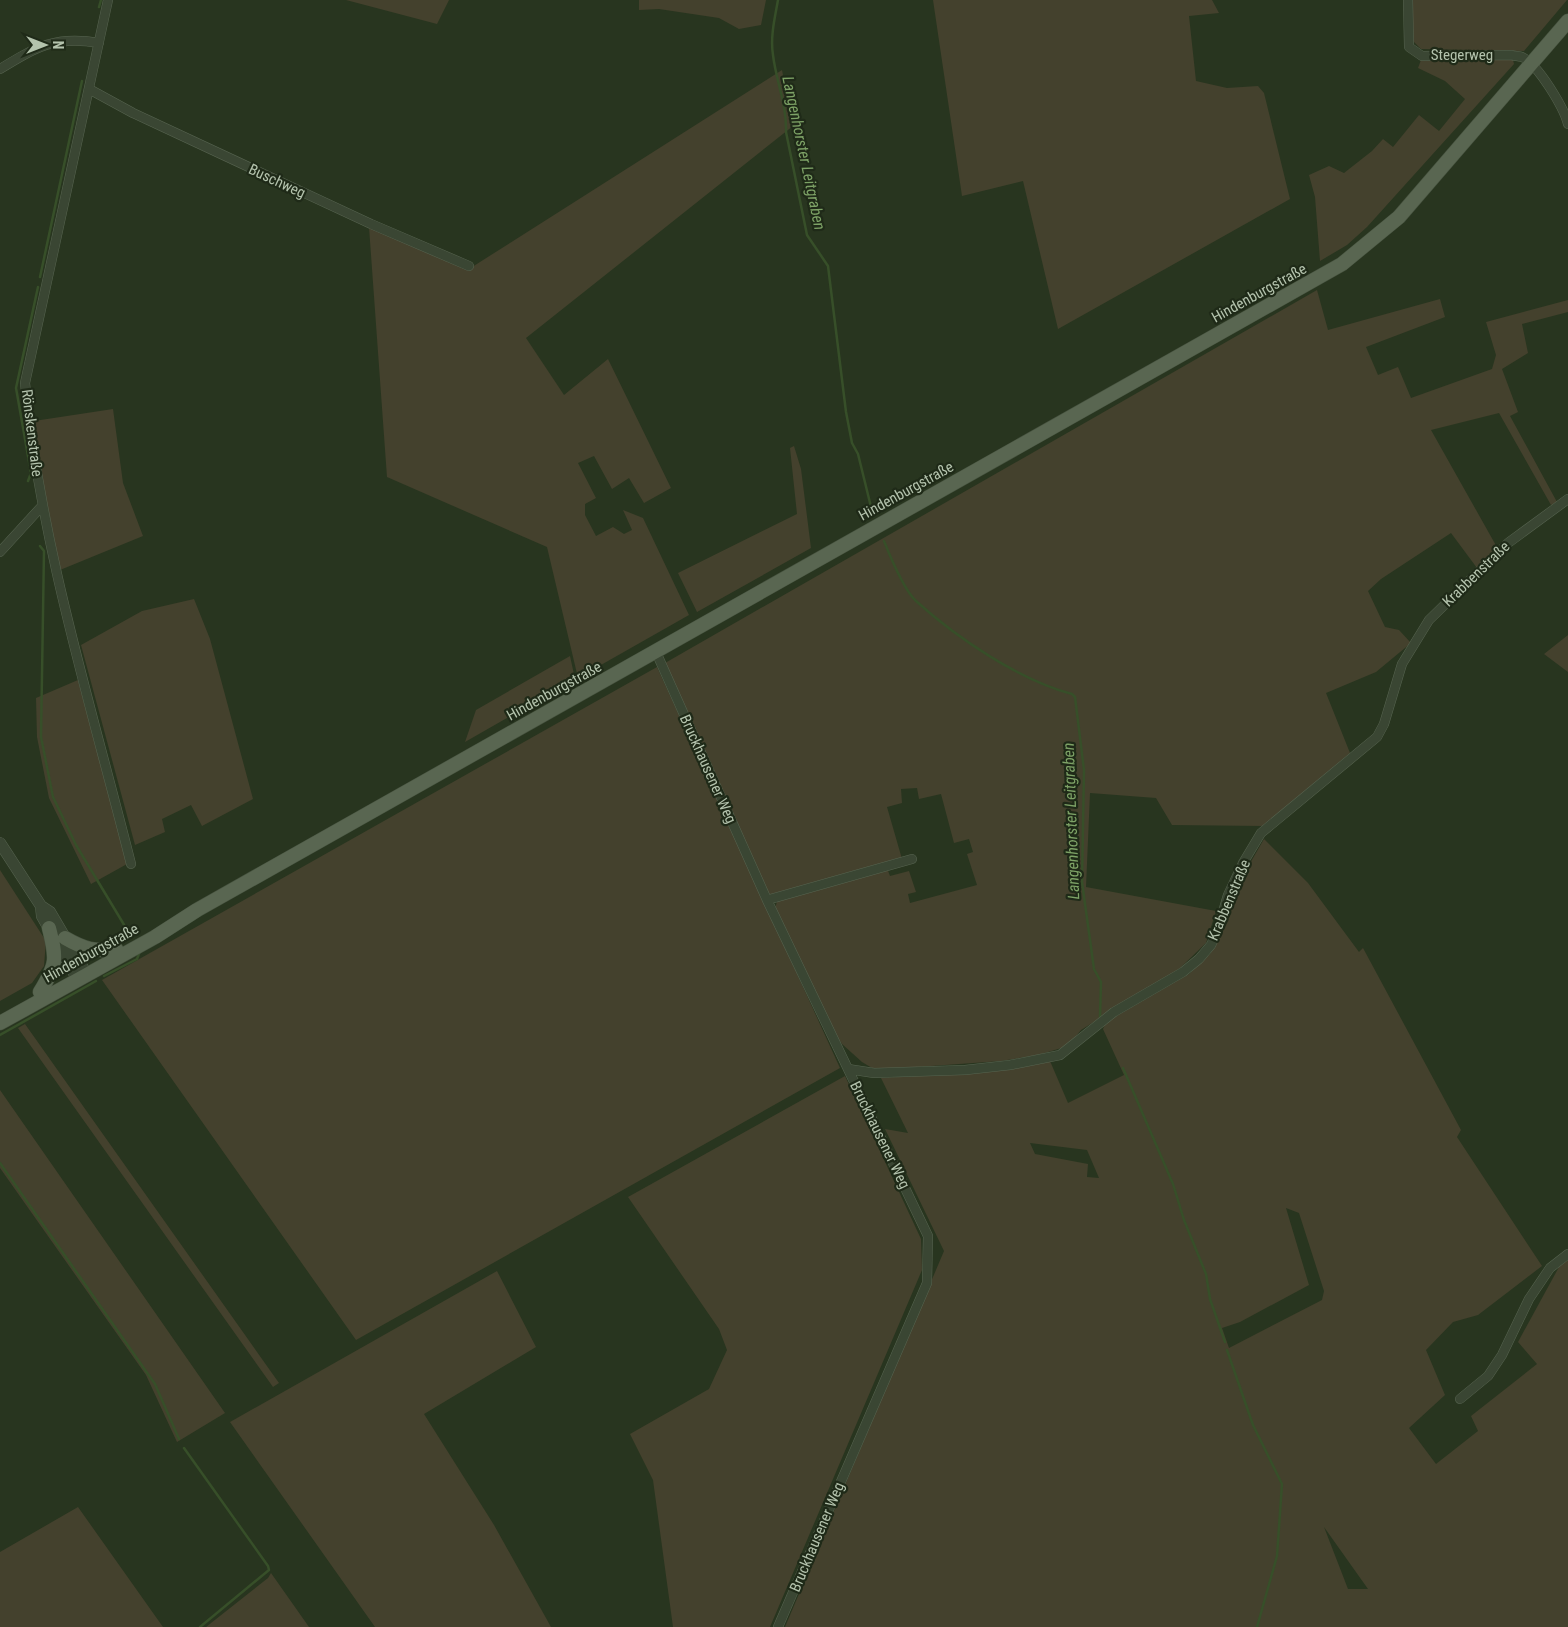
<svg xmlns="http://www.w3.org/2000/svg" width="1568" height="1627" font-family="'Roboto Condensed',sans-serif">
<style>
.green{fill:#44412d;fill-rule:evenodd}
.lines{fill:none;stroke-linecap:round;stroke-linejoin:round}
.stream{stroke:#374f29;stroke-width:2.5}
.minor-casing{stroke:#576450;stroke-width:10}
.tertiary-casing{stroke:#576450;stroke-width:12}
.primary-casing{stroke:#46523f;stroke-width:15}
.minor{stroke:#3a4633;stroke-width:9}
.tertiary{stroke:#3a4633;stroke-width:11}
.primary{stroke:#596651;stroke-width:14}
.labels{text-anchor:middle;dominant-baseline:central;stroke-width:4.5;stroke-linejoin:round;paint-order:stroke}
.street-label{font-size:15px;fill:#b4c3ad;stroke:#1f2a18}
.water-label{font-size:16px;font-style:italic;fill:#7da266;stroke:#1f2a18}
</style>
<rect width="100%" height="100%" fill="#28351f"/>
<!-- green -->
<path class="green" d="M346,0H449L437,24Z
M639,0H766L761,25L739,29L719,18L659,9L639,10Z
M933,0H1212L1219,13L1189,16L1196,81L1227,88L1258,86L1264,93L1290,199L1058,329L1023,181L962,196Z
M1411,0H1567L1524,51L1421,49L1413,41Z
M1421,60H1513L1514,64L1367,227L1347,245L1320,261L1315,197L1309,175L1329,166L1344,173L1372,151L1383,139L1393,147L1419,115L1439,131L1465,99L1445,81L1418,68Z
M782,70L793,126L526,338L564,395L608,359L671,488L644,503L629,478L612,489L594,456L578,463L596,498L585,504V515L596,536L613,527L624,534L632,530L623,510L643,518L689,615L578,678L547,547L387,477L369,227L469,269Z
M1317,290L1328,330L1440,299L1445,317L1366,347L1378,375L1398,367L1411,398L1492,369L1496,355L1486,322L1568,300V312L1522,324L1528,353L1502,369L1518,412L1510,416L1557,502L1551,505L1499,413L1431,430L1498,549L1477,568L1451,533L1381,579L1368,591L1385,627L1399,630L1411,643L1376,672L1326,693L1350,753L1263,826L1172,825L1156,798L1090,793L1086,887L1216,911L1206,943L1179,969L1081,1030L1068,1046L1038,1055L1001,1061L889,1069L872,1068L862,1062L842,1044L832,1030L774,911L778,899L887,868L890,876L909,871L916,892L908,894L910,903L977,885L967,854L973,852L969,839L954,843L941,794L919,799L917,788L901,789L902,803L887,807L902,859L768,896L665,663Z
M113,409L123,483L143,536L60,570L46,504L34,421Z
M794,446L801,469L811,548L697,612L678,573L797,514L790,448Z
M194,599L210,639L253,799L202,826L191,805L162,819L165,832L135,845L81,645L142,611Z
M1568,635V672L1544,654Z
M570,656L575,679L465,742L476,710Z
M657,667L840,1068L356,1340L102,980Z
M78,680L127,864L91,884L49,798L37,737L36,698Z
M1264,839L1308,883L1359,952L1363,948L1461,1130L1457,1137L1542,1266L1478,1315L1453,1322L1426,1350L1445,1395L1409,1428L1436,1464L1478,1431L1471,1416L1537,1364L1518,1342L1559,1267L1568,1260V1627H785L944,1251L885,1129L908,1133L881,1078L965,1073L1050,1061L1068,1103L1124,1075L1103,1029L1106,1022L1189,974L1210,954L1223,925L1233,893ZM1030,1143L1087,1150L1099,1178L1087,1177L1088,1164L1035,1154ZM1286,1208L1299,1213L1324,1291L1322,1300L1229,1348L1222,1328L1240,1322L1309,1285ZM1324,1527L1368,1589H1348Z
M0,870L46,941L44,966L32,983L0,1001Z
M25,1024L279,1383L273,1387L18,1028Z
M845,1076L921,1239L922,1270L770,1627H673L653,1480L630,1434L709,1389L727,1350L719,1329L628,1197Z
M0,1090L225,1413L177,1442L146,1375L0,1168Z
M497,1271L536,1347L424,1414L494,1525L551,1627H375L230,1422Z
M78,1507L163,1627H0V1552Z
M271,1573L309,1627H206L268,1578Z"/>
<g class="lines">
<!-- stream -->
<path class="stream" d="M778,0C775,17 770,37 773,55C776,81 787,105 786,132L807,235L828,266L846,412L852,443L858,454L872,511
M99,7L101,0
M40,277L82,81
M28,481L31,473L16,388L38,287
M884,541C890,556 904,590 916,601C957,638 1019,680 1072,694L1075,697L1084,770L1082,882L1094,969L1101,982L1100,1017
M40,546L44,551L41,737L53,797L76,845L129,933
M104,976L137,959L140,951
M0,1035L96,981
M1123,1068L1173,1184L1184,1220L1206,1274L1210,1299L1225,1342
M0,1163L155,1384L179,1439
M1227,1350L1253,1425L1282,1484L1277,1556L1257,1627
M184,1448L268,1566L269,1570L200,1627"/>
<!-- minor casing -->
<g class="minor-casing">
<path id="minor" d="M108,0L25,383C41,546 91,705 131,864
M1408,0L1409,47L1422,56L1511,55C1514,56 1519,56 1522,57C1538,64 1564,108 1568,124
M0,69C36,47 56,35 99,43
M89,89L133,113L371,224L469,266
M0,552L42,506
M656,652L767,900L928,1236L927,1283L778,1627
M767,900L912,859
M848,1069L874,1073L965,1070L1010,1065L1060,1055L1114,1012L1183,972L1199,959L1211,945L1217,932L1228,895L1243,863L1261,833L1377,737L1384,724L1402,664L1429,620L1508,543L1568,499
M1460,1399L1488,1376L1502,1355L1529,1299L1550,1268L1568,1254"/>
</g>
<!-- tertiary casing -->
<g class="tertiary-casing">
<path id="tertiary" d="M0,843L41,906L50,912L87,975
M41,906L42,916L78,980"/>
</g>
<!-- primary casing -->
<g class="primary-casing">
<path id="primary" d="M65,938C84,949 95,952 116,949
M40,992C57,964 57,959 49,928
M0,1023L155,937L197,910L1342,264L1399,217L1568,21"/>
</g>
<!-- minor -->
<use href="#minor" class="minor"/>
<!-- tertiary -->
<use href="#tertiary" class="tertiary"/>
<!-- primary -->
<use href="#primary" class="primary"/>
</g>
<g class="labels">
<!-- street labels -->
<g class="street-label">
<text x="1462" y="55">Stegerweg</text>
<text transform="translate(277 181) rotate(25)">Buschweg</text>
<text transform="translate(1259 293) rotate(-29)">Hindenburgstraße</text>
<text transform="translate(32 433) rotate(83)">Rönskenstraße</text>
<text transform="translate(906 491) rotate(-29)">Hindenburgstraße</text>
<text transform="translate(1476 574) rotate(-44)">Krabbenstraße</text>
<text transform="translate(554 691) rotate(-29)">Hindenburgstraße</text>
<text transform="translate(708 769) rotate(66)">Bruckhausener Weg</text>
<text transform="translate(1229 900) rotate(-67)">Krabbenstraße</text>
<text transform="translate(91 953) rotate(-29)">Hindenburgstraße</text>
<text transform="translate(880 1135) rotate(64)">Bruckhausener Weg</text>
<text transform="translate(817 1537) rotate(-67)">Bruckhausener Weg</text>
</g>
<!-- water labels -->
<g class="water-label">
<text transform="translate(804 153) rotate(78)">Langenhorster Leitgraben</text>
<text transform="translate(1071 821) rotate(-92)">Langenhorster Leitgraben</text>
</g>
</g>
<!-- north arrow -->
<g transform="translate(45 45) rotate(90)" stroke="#1f2a18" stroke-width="4" paint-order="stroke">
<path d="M0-4L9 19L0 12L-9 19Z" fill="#b4c3ad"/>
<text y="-8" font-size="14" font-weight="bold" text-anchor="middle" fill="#b4c3ad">N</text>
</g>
</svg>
